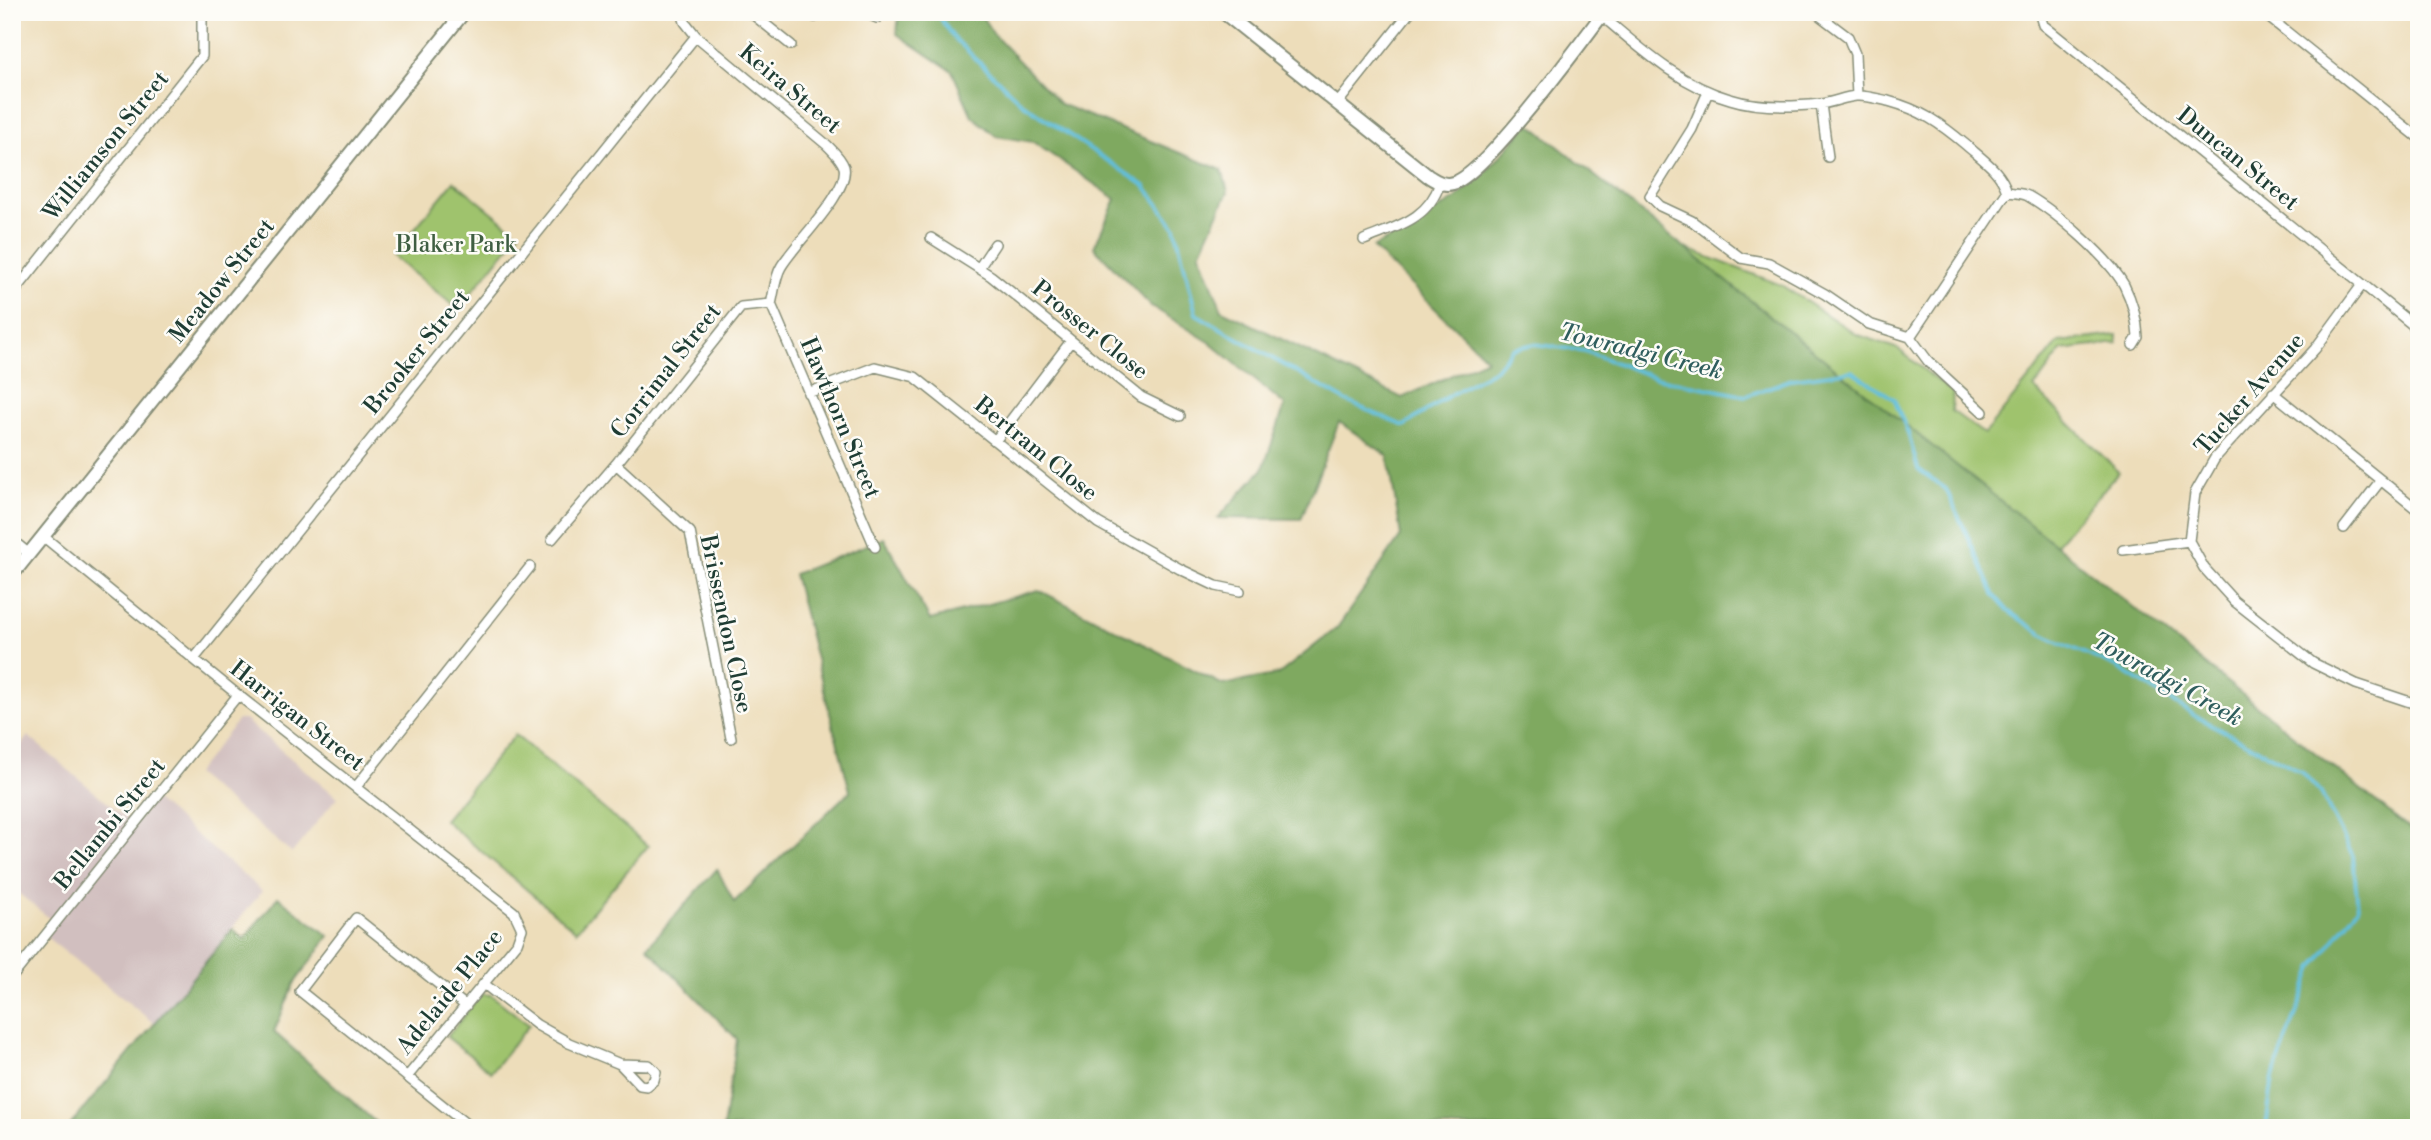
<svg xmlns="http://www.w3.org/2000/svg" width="2431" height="1140" font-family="'Libre Bodoni',serif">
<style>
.industrial{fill:#d1bfbf}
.green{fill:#9fc36d;stroke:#5f8050;stroke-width:2}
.forest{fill:#7fa960;stroke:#4f734a;stroke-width:2}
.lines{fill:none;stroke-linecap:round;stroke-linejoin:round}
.stream{stroke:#60bfde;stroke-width:3.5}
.street-casing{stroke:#868d77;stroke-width:12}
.secondary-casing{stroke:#868d77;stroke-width:16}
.street{stroke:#fff;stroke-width:9}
.secondary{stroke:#fff;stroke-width:12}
.labels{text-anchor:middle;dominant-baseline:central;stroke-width:5;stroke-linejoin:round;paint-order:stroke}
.street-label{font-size:23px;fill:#1f3d34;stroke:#fdfcf7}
.park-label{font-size:23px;fill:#3f5e42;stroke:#fdfcf7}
.water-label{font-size:24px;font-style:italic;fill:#2f5e5e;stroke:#fdfcf7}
</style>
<rect width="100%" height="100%" fill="#fdfcf7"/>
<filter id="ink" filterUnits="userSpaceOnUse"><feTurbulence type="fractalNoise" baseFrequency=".0143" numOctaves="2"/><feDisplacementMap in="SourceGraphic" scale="14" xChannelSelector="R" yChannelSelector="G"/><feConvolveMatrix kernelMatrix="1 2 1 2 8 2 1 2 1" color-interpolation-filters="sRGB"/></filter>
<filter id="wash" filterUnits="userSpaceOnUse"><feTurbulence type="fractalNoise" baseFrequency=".00686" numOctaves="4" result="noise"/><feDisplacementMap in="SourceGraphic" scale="28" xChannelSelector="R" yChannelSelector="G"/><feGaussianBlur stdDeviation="1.57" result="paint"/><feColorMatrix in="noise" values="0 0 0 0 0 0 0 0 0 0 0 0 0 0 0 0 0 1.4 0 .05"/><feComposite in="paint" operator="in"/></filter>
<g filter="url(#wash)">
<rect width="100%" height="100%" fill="#edddba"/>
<!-- industrial -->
<path class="industrial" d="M238,720H245L337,797L292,853L195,774Z
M28,736L134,825L154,799L262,891L155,1024L45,936L55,923L12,888V756Z"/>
<!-- green -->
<path class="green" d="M454,181L519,234L458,309L392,256Z
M1685,248L1781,285L1856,334L1898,349L1953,393L1952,411L1984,434L2059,342L2117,335V343L2062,350L2034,388L2119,472L2055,545Z
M515,735L648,846L576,931L444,820Z
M481,994L491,995L529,1025L491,1072L447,1037Z"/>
<!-- forest -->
<path class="forest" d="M899,12H979L994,35L1060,104L1222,170L1228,192L1200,253L1222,310L1402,398L1487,359L1373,248L1456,199L1493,164L1529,123L2419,836V1128H723L737,1039L647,947L717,869L734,902L850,791L794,574L884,538L930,620L1039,590L1223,685L1279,674L1337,628L1401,536L1388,456L1339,422L1301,519L1218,518L1263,469L1285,405L1211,343L1151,306L1094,247L1116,199L1033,142L996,136L972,116L952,71L897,34Z
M278,897L329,936L294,984L274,1032L382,1128H68L233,929L244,939Z"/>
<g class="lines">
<!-- stream -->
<path class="stream" d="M936,12L953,37L1022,103L1145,186L1175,227L1196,314L1346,401L1404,426L1450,395L1496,369L1512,349L1534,344L1585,351L1656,378L1746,396L1792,379L1852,371L1894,399L1908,433L1918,469L1946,489L1995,596L2008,611L2045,636L2118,668L2195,716L2302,772L2321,793L2353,856L2358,908L2313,968L2273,1077L2266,1128"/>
</g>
</g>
<g filter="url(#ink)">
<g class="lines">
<!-- street casing -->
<g class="street-casing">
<path id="street" d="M750,12L791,45
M806,12L815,17L825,12
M863,12L877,18
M2039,12L2043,25L2419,330
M2262,12L2419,138
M1819,15L1848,37L1855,54L1857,96
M1602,16C1641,49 1680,85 1730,99C1758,108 1791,107 1820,104C1832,103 1844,97 1856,96C1866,95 1878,99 1888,101C1921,110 1940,123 1966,145C1982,159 2001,171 2007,192L1910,337
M1708,92L1692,129L1650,196L1660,206L1692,221L1741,258L1769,263L1825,294L1869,324L1910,337
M1337,104L1410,12
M1821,104L1828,157
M2007,192C2014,193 2022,193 2028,196C2056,212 2108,257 2124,285C2132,301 2137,319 2138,337L2133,345
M931,238L991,276L1141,397L1180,416
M1364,240C1397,226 1428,220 1440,183
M979,268L995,244
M2362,285L2315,349L2215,458L2195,493L2189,541L2204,568L2234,601L2313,663L2356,684L2419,705
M12,295L202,56V12
M771,304L875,547
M1910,337L1928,361L1983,412
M808,393L875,367L915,377L1098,523L1180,569L1216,586L1240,591
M2273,393L2419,511
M995,441L1071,341
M616,464L690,532L731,738
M2344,528L2381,480
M44,537L238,695L514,912L522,929L517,943L407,1077
M552,539L616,464L741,307L771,304C774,293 775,277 781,267C794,244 850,192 844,167C841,158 833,151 827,145L696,36L685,22L682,12
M12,540L29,554
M2123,550L2189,541
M194,659L696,36
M356,787L530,567
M12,977L238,695
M484,984L537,1025L569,1043L620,1064L649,1065L656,1072L654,1080L647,1086L640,1085L620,1064
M466,1006L356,918L300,991L471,1128"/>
</g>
<!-- secondary casing -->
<g class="secondary-casing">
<path id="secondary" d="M1223,12L1428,176C1436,181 1443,186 1453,183C1483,176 1581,43 1604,12
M12,575L464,12"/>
</g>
<!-- street -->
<use href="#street" class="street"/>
<!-- secondary -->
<use href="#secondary" class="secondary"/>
</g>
</g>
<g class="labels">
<!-- street labels -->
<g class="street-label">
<text transform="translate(790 89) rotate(40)">Keira Street</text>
<text transform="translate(106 146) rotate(-51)">Williamson Street</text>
<text transform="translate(2238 159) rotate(39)">Duncan Street</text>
<text transform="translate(222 281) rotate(-51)">Meadow Street</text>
<text transform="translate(1090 330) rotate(39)">Prosser Close</text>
<text transform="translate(417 352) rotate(-51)">Brooker Street</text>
<text transform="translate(666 371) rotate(-52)">Corrimal Street</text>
<text transform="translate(2250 394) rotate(-49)">Tucker Avenue</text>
<text transform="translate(840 418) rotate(67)">Hawthorn Street</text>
<text transform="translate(1036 449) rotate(39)">Bertram Close</text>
<text transform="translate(726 624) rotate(78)">Brissendon Close</text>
<text transform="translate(297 716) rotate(38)">Harrigan Street</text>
<text transform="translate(110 824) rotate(-51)">Bellambi Street</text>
<text transform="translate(450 992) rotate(-51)">Adelaide Place</text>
</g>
<!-- park labels -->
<g class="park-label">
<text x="456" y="245">Blaker Park</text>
</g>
<!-- water labels -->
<g class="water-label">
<text transform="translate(1641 352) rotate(14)">Towradgi Creek</text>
<text transform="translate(2167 680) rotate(29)">Towradgi Creek</text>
</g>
</g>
<!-- margin -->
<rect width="2431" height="1140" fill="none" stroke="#fdfcf7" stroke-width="42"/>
</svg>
